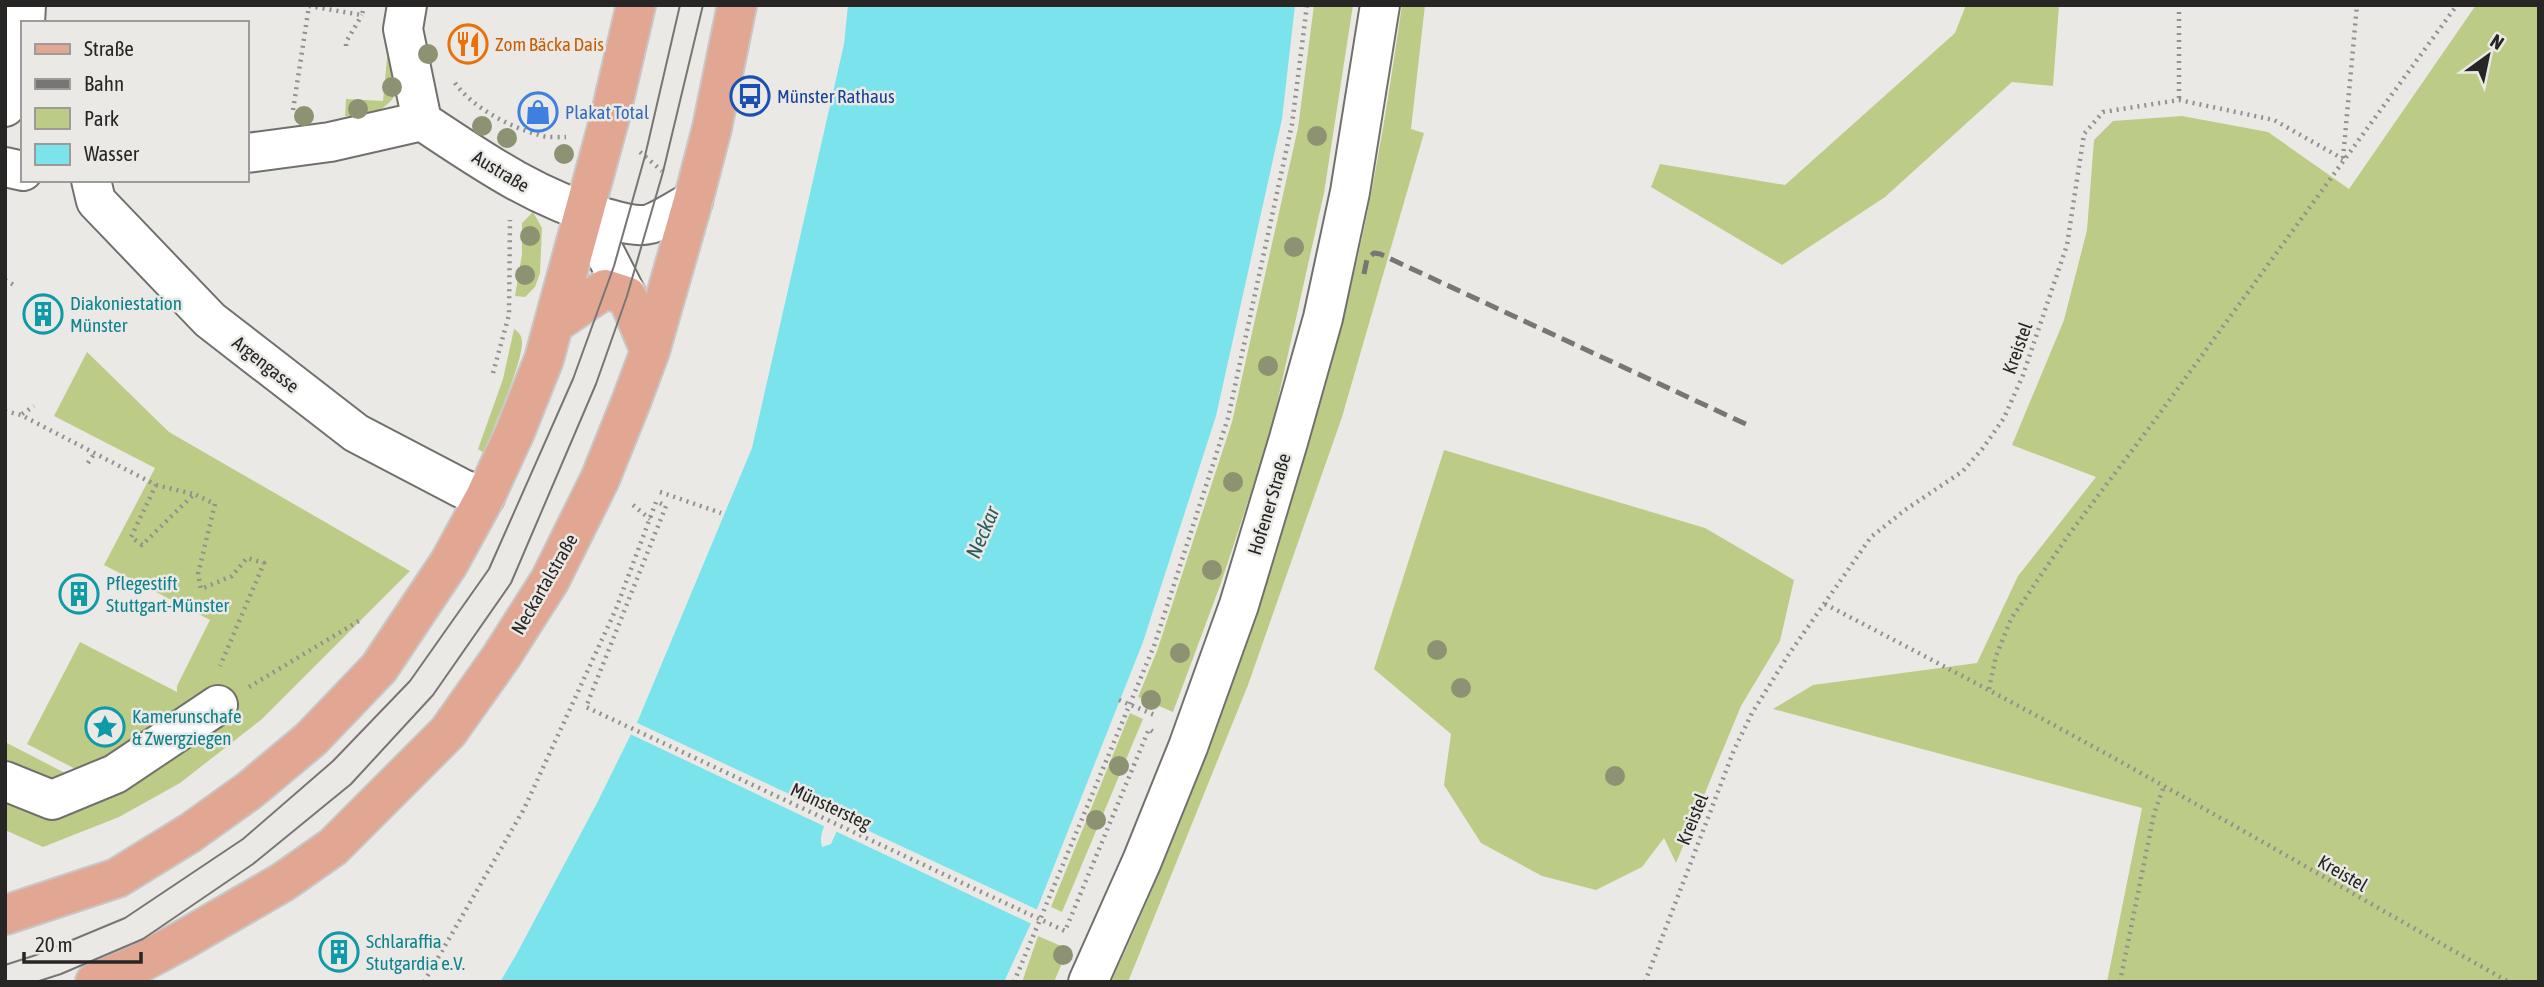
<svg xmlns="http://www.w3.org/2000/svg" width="2544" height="987" font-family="'Asap Condensed',sans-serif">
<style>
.green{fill:#bccc87}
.water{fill:#7ae3ec;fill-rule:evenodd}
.pier{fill:#ebe9e5}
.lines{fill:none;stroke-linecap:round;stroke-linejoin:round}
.minor-casing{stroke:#72706d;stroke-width:42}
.major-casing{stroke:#c7c7c6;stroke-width:42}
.path{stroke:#92918e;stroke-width:4.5;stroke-dasharray:2 5;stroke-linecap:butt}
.minor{stroke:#fff;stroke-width:38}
.major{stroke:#e2a793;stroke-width:38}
.tram{stroke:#787674;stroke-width:2}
.rail{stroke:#787674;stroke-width:5;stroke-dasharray:14 7;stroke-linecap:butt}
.path-bridge{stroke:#92918e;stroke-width:4.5;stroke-dasharray:2 5;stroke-linecap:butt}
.tree{fill:#8d9272}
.labels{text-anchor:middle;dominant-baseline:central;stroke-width:5;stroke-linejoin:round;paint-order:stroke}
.food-label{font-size:19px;fill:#c56008;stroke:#ebe9e5;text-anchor:start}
.transit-label{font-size:19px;fill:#164399;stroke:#ebe9e5;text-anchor:start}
.shop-label{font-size:19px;fill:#366cbe;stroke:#ebe9e5;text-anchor:start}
.street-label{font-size:19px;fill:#272625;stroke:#ebe9e5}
.culture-label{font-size:19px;fill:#0d838f;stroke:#ebe9e5;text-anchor:start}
.water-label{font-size:21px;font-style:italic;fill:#2d5c60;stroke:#ebe9e5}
</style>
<rect width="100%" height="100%" fill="#ebe9e5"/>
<!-- green -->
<path class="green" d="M1314,5H1353L1324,193L1270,435L1221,583L1173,712L1138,697L1157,651L1232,422L1298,128Z
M1402,5H1425L1411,129L1424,133L1342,417L1248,685L1128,982H1111C1197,797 1264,606 1318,409C1340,330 1362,249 1376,167C1386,114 1394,59 1402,5Z
M1966,5H2059L2053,86L2012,82L1885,197L1782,265L1651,187L1660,164L1785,185L1955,33Z
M2476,5H2539V982H2107L2142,808L1773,709L1813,685L1977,663L2018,576L2096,477L2012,445L2064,320L2087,230L2094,140L2113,121L2182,116L2268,132L2349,189Z
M388,48L400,89C383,113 374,116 345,116L346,99L383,101Z
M533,212L542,228L540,273L535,287L525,297L515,296L522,254V223Z
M514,329C519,332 522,336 522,342C523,363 492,430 484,453L478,449L503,379Z
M87,352L169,432L410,571L262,719L180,783L119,817L43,847L5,830V742L100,791L91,777L27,744L80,642L177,692V686L210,620L104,565L155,468L54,416Z
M1444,450L1705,528L1794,580L1780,641L1741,706L1676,863L1664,838L1642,867L1596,890L1542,876L1481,843L1444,785L1451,734L1374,669Z
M1130,713L1143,719L1062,912L1051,907Z
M1038,936L1068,949L1054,982H1022Z"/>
<!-- water -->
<path class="water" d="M848,5H1295L1282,119L1216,416L1143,642L1033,919L1004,982H500L516,955L597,803L639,718L752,448L844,44ZM842,804L845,813L831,844L822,847C818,834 827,820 833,808Z"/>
<!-- pier -->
<path class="pier" d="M633,721L834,815L828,828L628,733Z
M839,817L1040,911L1034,925L833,830Z"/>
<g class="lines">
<!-- minor casing -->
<g class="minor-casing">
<path id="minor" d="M407,5L403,29L422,121C481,160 533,197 602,217C617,221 635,228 650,224C664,219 679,208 693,201
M25,23L26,5
M5,107L23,37
M247,153L330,142L422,121
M5,167L23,171
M91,180L96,201L210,320L356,433L463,489L485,497
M584,212L627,296
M5,781L52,800L115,774L218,705
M1088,982L1142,861L1188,747L1239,605L1288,442L1323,318L1350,192L1380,5"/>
</g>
<!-- major casing -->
<g class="major-casing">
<path id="major" d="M554,324L605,289L627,296L650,351
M5,915L117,878L190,833L250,790L311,739L379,668L449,563L485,497L515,432L544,359L610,117L636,5
M95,982L140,963L181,941L283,882L333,847L448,732L501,657L550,580L600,479L631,402L650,351L693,201L712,128L737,5"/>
</g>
<!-- path -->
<path class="path" d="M2179,5V100
M346,46V42L362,15
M455,83C473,108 510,127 539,135C547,138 558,137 566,137
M293,110L309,6L362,15L364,6
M640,152L662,171
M2343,158L2357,5
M5,280L14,285
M493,373L509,315L510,220
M5,411L21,415L156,485L131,537L142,545L194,494L215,504L198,574L201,589L232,576L247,558L264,563L220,666
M22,414L34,406
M88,463L94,454
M156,485L194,494
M660,492L721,513
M633,505L650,519
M1825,604C1938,663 2051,722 2162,785C2278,850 2393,917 2509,982
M249,687L362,619
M1989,689L1996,656L2011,619L2067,537L2152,424L2457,5
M1119,700L1157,716
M424,982L524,809L616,609L656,502L660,503
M1014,982L1154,646L1228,418L1292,124L1307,5
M1645,982L1734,750L1752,713L1789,654L1871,537L1905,510L1963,471L1983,448L2004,418L2023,375L2067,245L2084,134L2103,112L2179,100L2274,120L2343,159
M2120,982L2154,814L2164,786"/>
<!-- minor -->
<use href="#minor" class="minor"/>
<!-- major -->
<use href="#major" class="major"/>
<!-- tram -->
<path class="tram" d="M5,965L36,955L125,918L243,839L333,761L410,681L489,569L573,379L614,266L645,156L680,5
M36,982L61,974L143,939L253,864L351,784L433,695L511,583L596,384L627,296L663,172L703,5"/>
<!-- rail -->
<path class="rail" d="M1364,274L1367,259L1374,253L1380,254L1750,426"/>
<!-- path-bridge -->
<path class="path-bridge" d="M660,503L666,506L586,707L1065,931L1149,729L1155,733"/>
</g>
<!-- trees -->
<g class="tree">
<circle cx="428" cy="54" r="10"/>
<circle cx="392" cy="87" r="10"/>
<circle cx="358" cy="109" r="10"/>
<circle cx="304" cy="116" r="10"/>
<circle cx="482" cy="126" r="10"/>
<circle cx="1317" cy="136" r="10"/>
<circle cx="507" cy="138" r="10"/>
<circle cx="564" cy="154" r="10"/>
<circle cx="530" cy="236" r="10"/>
<circle cx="1294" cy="247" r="10"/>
<circle cx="525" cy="275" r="10"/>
<circle cx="1268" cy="366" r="10"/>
<circle cx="1233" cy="482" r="10"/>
<circle cx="1212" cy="570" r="10"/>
<circle cx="1437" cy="650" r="10"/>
<circle cx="1180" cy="653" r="10"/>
<circle cx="1461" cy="688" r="10"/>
<circle cx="1151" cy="700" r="10"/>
<circle cx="1119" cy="766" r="10"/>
<circle cx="1615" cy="776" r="10"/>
<circle cx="1096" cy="820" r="10"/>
<circle cx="1063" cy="955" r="10"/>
</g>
<!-- icons -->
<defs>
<g id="restaurant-ring" transform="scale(2.0125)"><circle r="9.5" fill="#ebe9e5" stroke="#e8710a" stroke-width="1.5"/><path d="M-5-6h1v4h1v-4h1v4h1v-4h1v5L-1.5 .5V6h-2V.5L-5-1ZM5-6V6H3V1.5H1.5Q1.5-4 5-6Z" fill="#e8710a"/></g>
<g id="bus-ring" transform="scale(2.0125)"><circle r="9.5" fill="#ebe9e5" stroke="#1a4fb4" stroke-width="1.5"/><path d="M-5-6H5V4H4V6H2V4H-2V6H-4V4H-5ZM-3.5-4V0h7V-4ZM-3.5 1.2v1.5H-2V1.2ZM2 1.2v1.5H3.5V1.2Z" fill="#1a4fb4"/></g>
<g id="shop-ring" transform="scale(2.0125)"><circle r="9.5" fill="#ebe9e5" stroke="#3f7fe0" stroke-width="1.5"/><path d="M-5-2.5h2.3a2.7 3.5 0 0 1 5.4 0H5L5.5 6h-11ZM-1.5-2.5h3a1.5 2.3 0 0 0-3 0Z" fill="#3f7fe0"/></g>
<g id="building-ring" transform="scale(2.0125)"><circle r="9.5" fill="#ebe9e5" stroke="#0f9aa8" stroke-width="1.5"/><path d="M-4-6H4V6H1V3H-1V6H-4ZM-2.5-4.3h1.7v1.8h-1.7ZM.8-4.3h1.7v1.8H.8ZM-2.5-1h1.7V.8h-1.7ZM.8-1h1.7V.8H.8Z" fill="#0f9aa8"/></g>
<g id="sight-ring" transform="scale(2.0125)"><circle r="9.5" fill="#ebe9e5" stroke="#0f9aa8" stroke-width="1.5"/><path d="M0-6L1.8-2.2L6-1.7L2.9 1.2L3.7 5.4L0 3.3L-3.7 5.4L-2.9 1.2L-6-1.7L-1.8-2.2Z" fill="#0f9aa8"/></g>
</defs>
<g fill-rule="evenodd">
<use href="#restaurant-ring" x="468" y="44"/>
<use href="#bus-ring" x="750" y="96"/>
<use href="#shop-ring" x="538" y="112"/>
<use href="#building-ring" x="43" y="314"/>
<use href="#building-ring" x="79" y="594"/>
<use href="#sight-ring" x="105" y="727"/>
<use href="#building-ring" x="339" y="952"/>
</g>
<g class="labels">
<!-- food labels -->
<g class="food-label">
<text x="495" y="44">Zom Bäcka Dais</text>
</g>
<!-- transit labels -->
<g class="transit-label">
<text x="777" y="96">Münster Rathaus</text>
</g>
<!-- shop labels -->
<g class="shop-label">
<text x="565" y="112">Plakat Total</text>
</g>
<!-- street labels -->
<g class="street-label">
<text transform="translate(501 171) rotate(31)">Austraße</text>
<text transform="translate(2017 348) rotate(-70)">Kreistel</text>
<text transform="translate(266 364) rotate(38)">Argengasse</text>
<text transform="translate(1269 504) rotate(-73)">Hofener Straße</text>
<text transform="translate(544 584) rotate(-60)">Neckartalstraße</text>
<text transform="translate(831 806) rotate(25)">Münstersteg</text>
<text transform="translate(1692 819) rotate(-68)">Kreistel</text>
<text transform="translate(2343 873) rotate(30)">Kreistel</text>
</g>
<!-- culture labels -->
<g class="culture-label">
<text x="70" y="303">Diakoniestation<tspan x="70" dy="22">Münster</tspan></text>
<text x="106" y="583">Pflegestift<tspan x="106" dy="22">Stuttgart-Münster</tspan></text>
<text x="132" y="716">Kamerunschafe<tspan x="132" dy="22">&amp; Zwergziegen</tspan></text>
<text x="366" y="941">Schlaraffia<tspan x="366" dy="22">Stutgardia e.V.</tspan></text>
</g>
<!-- water labels -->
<g class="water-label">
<text transform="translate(982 532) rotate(-67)">Neckar</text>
</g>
</g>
<!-- border -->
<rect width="2544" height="987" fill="none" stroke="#272625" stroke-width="14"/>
<!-- legend -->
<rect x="21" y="21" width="228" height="161" fill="#ebe9e5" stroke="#9d9b98" stroke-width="2"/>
<rect x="35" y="44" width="35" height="10" fill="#e2a793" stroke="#9d9b98" stroke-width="2"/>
<text x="84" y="56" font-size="21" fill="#272625">Straße</text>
<rect x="35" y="79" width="35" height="10" fill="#787674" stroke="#9d9b98" stroke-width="2"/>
<text x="84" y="91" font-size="21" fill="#272625">Bahn</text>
<rect x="35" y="108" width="35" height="21" fill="#bccc87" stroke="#9d9b98" stroke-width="2"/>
<text x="84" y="126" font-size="21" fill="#272625">Park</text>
<rect x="35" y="144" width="35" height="21" fill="#7ae3ec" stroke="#9d9b98" stroke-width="2"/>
<text x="84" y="161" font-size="21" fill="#272625">Wasser</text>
<!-- north arrow -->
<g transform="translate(2488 56) rotate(33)" stroke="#ebe9e5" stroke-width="5" paint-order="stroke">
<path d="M0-5L12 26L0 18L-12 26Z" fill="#272625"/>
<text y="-10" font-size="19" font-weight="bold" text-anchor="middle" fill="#272625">N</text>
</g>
<!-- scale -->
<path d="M24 952v10h117v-10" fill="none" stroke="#272625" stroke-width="3.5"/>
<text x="35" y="952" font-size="21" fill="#272625" stroke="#ebe9e5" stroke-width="5" paint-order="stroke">20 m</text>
</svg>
